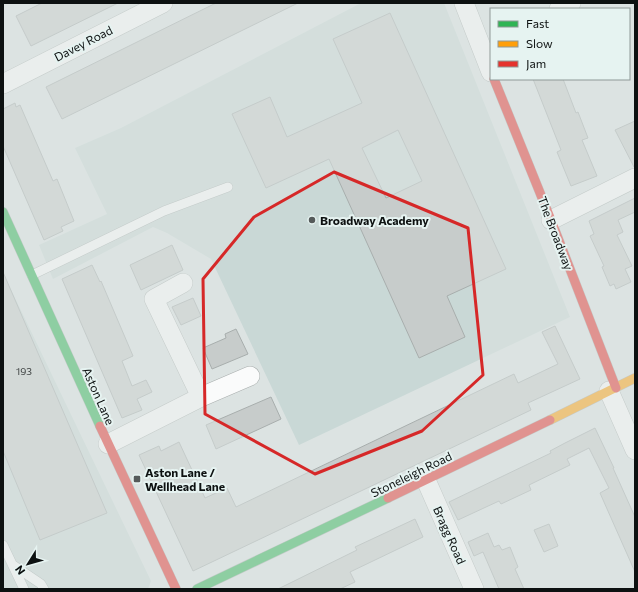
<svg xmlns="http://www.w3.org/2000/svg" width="638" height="592" font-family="Commissioner,sans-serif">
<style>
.built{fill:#c9d8d6}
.building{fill:#c7cccb;stroke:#a8aead;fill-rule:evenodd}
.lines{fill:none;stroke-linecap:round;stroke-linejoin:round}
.lane-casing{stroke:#a9aead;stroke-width:10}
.street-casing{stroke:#a9aead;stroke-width:20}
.fast-casing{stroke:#a9aead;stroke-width:10}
.slow-casing{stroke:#a9aead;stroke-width:10}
.jam-casing{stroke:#a9aead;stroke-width:10}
.lane{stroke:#fafbfb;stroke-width:9}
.street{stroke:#fafbfb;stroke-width:19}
.fast{stroke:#30b455;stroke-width:9}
.slow{stroke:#ff9f0a;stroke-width:9}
.jam{stroke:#e5322d;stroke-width:9}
.marked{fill:none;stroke:#d62828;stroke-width:3;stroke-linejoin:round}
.poi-dot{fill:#555a5a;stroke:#e6f3f1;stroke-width:1.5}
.labels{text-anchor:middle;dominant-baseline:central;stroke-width:4;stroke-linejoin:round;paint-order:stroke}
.number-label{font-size:10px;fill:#3c4040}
.street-label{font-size:12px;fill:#0d1111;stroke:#e6f3f1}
.poi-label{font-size:12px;font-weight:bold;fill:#0d1111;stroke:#e6f3f1;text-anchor:start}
</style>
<rect width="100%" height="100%" fill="#dce3e2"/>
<!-- built -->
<path class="built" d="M361,3H444L570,317L299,445L211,259L167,233L153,227L53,279L39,245L107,214L75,148L121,128Z
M3,273L151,581L148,589H3Z"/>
<!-- building -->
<path class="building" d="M42,3H118L31,46L16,16Z
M216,3H298L62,119L46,87Z
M390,13L506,269L447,296L465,337L419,358L329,159L266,188L232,114L270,97L287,137L362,103L333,39ZM398,130L422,181L386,198L362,148Z
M533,79H563L576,113L578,112L588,138L582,140L597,176L571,186L557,152L561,150Z
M15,103L16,107L20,105L53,181L57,179L74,221L61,227L63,231L44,240L3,146V109Z
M635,121V167H634L615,130Z
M635,198V212L618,220L623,232L617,235L632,266L625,269L631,282L616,289L614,284L610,286L602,267L604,266L590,236L594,234L589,221Z
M172,245L183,270L141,290L130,265Z
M92,265L100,282L101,281L133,356L122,361L132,386L146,380L152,392L137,399L142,410L122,418L62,279Z
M3,272L107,513L40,540L3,451Z
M193,298L201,316L181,325L172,307Z
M555,326L580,379L528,403L531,410L193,571L139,455L159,446L161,451L179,442L205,498L227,488L236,507L514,374L518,383L558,364L542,332Z
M236,329L248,354L212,369L203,348L226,338L225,334Z
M271,397L281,419L216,449L206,425Z
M595,428L614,468H613L635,517V572L600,493L609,488L589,448L567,459L570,465L529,485L531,490L501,504L499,501L458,520L449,502L551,453L550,451L565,443Z
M415,519L423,537L350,572L355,582L340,589H278L357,550L355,547Z
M549,524L558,546L544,552L534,530Z
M488,533L494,547L499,545L502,550L510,547L518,567L515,569L524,589H499L483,552L474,556L468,542Z"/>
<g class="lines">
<!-- lane casing -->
<g class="lane-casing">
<path id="lane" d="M32,275L164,211L228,187
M3,545L24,589
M13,565L41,584L44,589"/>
</g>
<!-- street casing -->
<g class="street-casing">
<path id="street" d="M464,3L491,72
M559,9L571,3
M3,84L163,3
M551,220L635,178
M183,283L154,299L201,397
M609,391L635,450
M108,444L201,397L250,376
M426,480L474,589"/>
</g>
<!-- fast casing -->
<g class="fast-casing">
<path id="fast" d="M3,212L100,426
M197,589L388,498"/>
</g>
<!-- slow casing -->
<g class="slow-casing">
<path id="slow" d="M550,420L635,378"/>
</g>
<!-- jam casing -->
<g class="jam-casing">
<path id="jam" d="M494,79L551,220L616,388
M100,426L176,589
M388,498L550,420"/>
</g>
<!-- lane -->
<use href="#lane" class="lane"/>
<!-- street -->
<use href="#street" class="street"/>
<!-- fast -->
<use href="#fast" class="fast"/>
<!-- slow -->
<use href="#slow" class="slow"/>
<!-- jam -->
<use href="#jam" class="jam"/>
</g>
<!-- marked area -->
<path d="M0 0H638V592H0ZM334,172L468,228L483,375L422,431L315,474L205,414L203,279L254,217Z" fill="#dce3e2" fill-opacity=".55" fill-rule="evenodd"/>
<path class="marked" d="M334,172L468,228L483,375L422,431L315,474L205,414L203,279L254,217Z"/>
<!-- markers -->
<g class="poi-dot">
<circle cx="312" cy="220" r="4"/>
<rect x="133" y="475" width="8" height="8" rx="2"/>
</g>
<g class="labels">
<!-- number labels -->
<g class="number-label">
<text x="24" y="371">193</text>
</g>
<!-- street labels -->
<g class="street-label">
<text transform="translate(83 43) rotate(-27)">Davey Road</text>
<text transform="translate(556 233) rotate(69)">The Broadway</text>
<text transform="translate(99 396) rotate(66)">Aston Lane</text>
<text transform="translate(411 474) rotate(-26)">Stoneleigh Road</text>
<text transform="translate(450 535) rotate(66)">Bragg Road</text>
</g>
<!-- poi labels -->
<g class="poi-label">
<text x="320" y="220">Broadway Academy</text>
<text x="145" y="472">Aston Lane /<tspan x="145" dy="14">Wellhead Lane</tspan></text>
</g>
</g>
<!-- border -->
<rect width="638" height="592" fill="none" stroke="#0d1111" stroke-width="8"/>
<!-- legend -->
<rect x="490" y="8" width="140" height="72" fill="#e6f3f1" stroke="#8f9997"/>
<rect x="498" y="21" width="20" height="6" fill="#30b455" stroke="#8f9997"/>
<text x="526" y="28" font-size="12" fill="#0d1111">Fast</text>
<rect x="498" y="41" width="20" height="6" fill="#ff9f0a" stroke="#8f9997"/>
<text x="526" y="48" font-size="12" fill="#0d1111">Slow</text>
<rect x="498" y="61" width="20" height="6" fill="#e5322d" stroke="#8f9997"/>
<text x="526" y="68" font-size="12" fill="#0d1111">Jam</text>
<!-- north arrow -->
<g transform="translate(28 564) rotate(233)" stroke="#e6f3f1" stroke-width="3" paint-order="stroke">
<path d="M0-3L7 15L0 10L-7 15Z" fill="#0d1111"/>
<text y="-6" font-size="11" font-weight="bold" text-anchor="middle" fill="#0d1111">N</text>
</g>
</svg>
